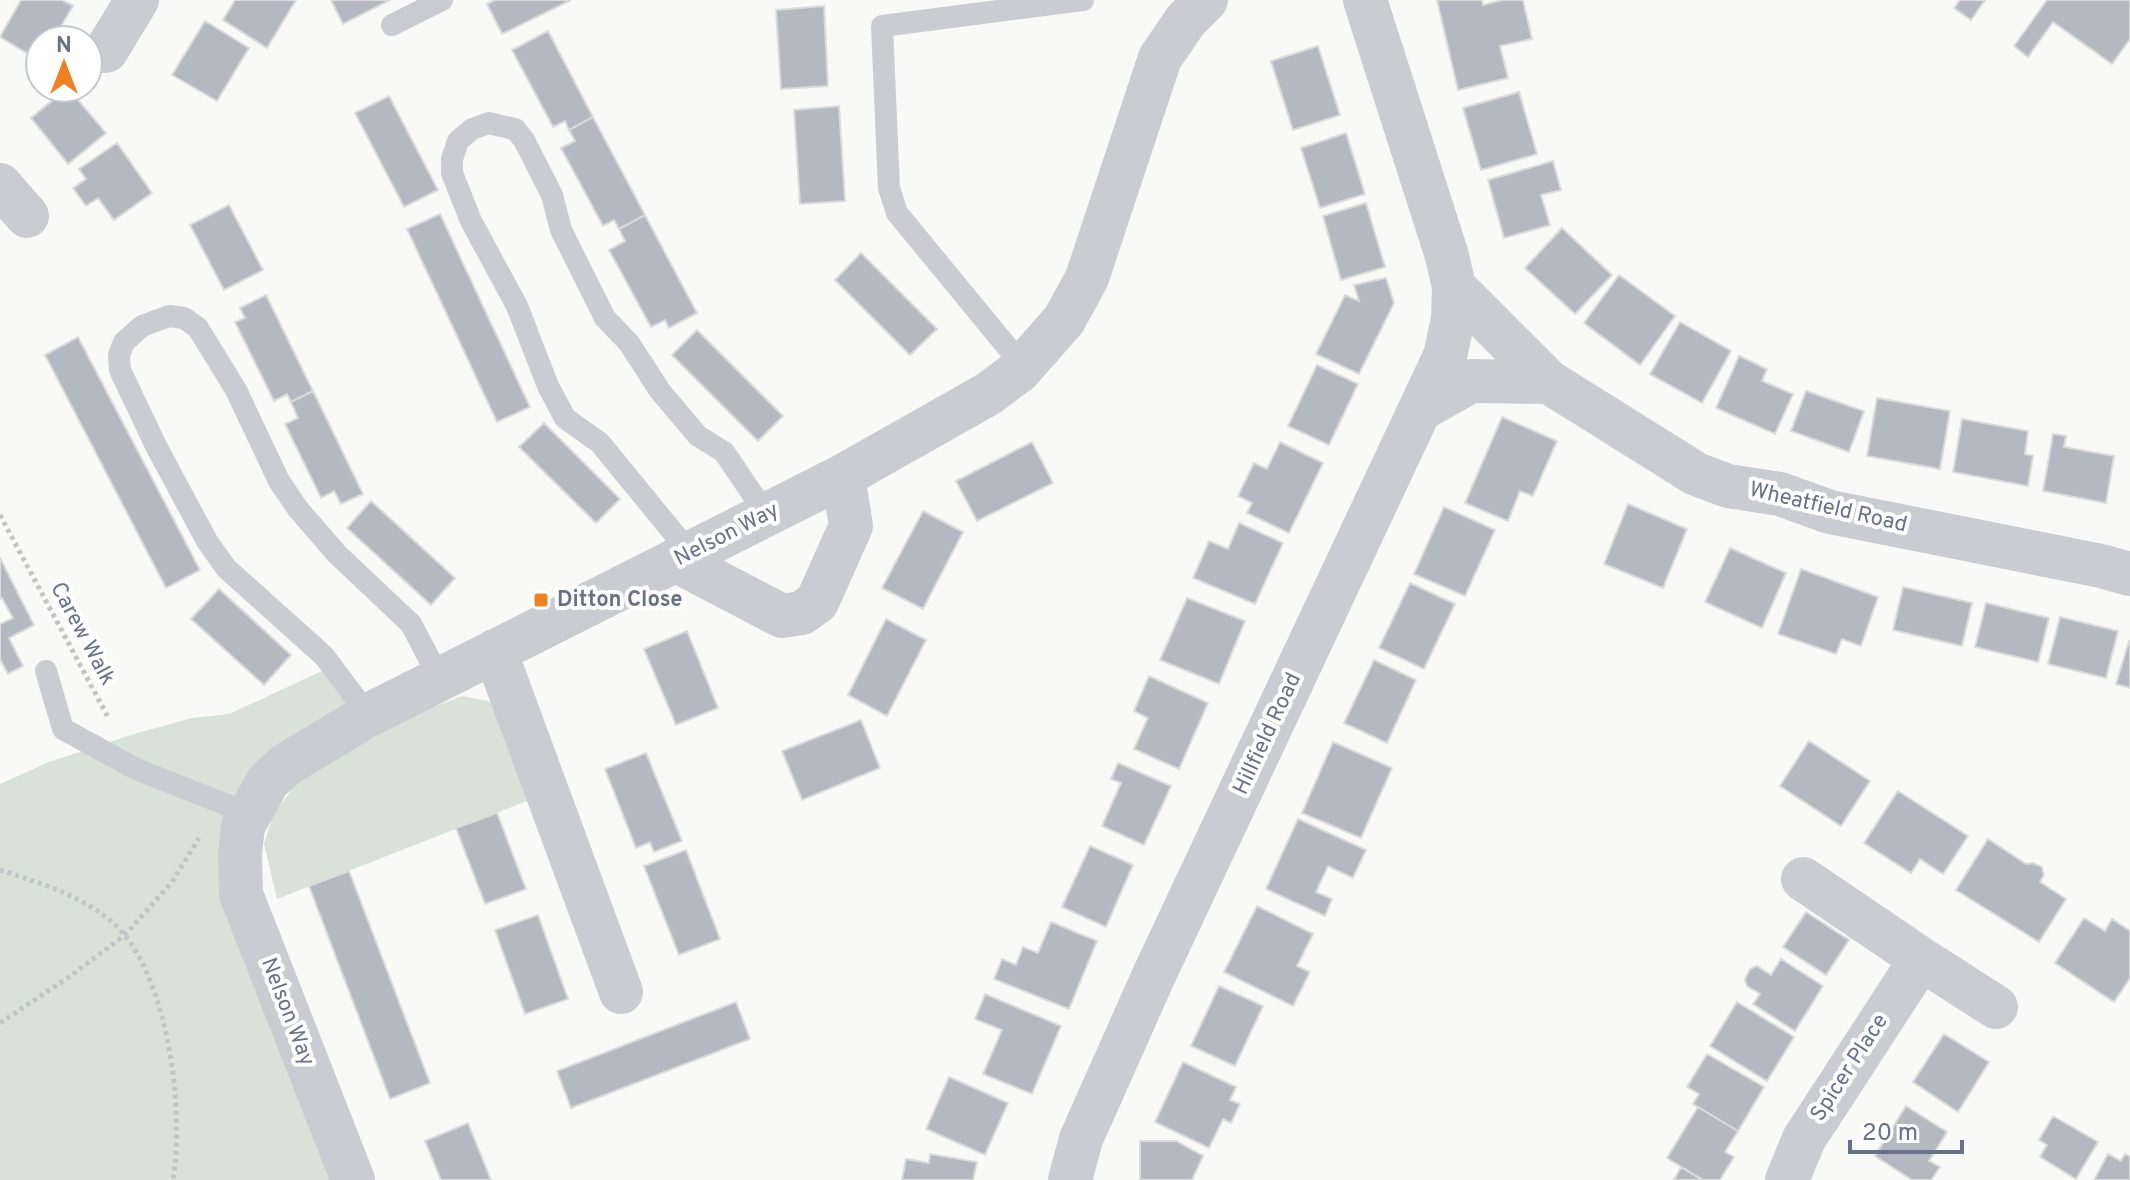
<svg xmlns="http://www.w3.org/2000/svg" width="2130" height="1180" font-family="Overpass,sans-serif">
<style>
.green{fill:#d9e2d8}
.building{fill:#b4b8c1;stroke:#dbdbd9;stroke-width:2}
.lines{fill:none;stroke-linecap:round;stroke-linejoin:round}
.path{stroke:#c3c4c7;stroke-width:5;stroke-dasharray:4 4;stroke-linecap:butt}
.service{stroke:#c9ccd0;stroke-width:22}
.minor{stroke:#c9ccd0;stroke-width:44}
.poi-dot{fill:#ee8122;stroke:#fff;stroke-width:3}
.labels{text-anchor:middle;dominant-baseline:central;stroke-width:8;stroke-linejoin:round;paint-order:stroke}
.street-label{font-size:22px;fill:#67728a;stroke:#fff}
.poi-label{font-size:22px;font-weight:bold;fill:#67728a;stroke:#fff;text-anchor:start}
</style>
<rect width="100%" height="100%" fill="#f9faf7"/>
<!-- green -->
<path class="green" d="M322,671L357,706L237,798L336,1180H0V784L49,762L134,734L192,718L229,714Z
M462,696L493,702L532,799L277,899L264,844L273,814L301,778L418,713Z"/>
<!-- building -->
<path class="building" d="M21,0H62L73,6L53,40H40V61L0,37Z
M235,0H296L267,48L223,20Z
M331,0H390L343,24Z
M495,0H571L502,34L487,4Z
M1437,0H1482L1483,5L1502,0H1523L1532,39L1500,46L1508,78L1458,90Z
M1960,0H1985L1971,20L1954,8Z
M2047,0H2130V39L2112,64L2053,22L2028,57L2014,46Z
M824,6L828,86L781,89L776,10Z
M205,21L249,48L217,101L172,75Z
M548,31L593,117L569,130L565,121L553,127L512,50Z
M1318,46L1340,115L1293,130L1271,61Z
M68,88L106,133L68,164L31,118Z
M1519,92L1537,154L1481,170L1463,108Z
M389,96L438,190L404,207L355,113Z
M839,106L845,201L800,204L794,110Z
M593,117L645,215L619,229L614,220L603,226L561,148L575,141L569,130Z
M1346,133L1365,194L1320,208L1301,148Z
M117,143L152,193L114,220L98,198L86,206L73,188L86,179L79,169Z
M1553,161L1561,190L1541,195L1550,225L1504,238L1488,180Z
M1366,203L1385,267L1341,280L1323,216Z
M229,205L263,270L224,290L190,225Z
M440,214L530,407L497,422L407,229Z
M645,215L697,313L669,328L665,320L651,327L609,250L625,241L619,229Z
M1562,228L1612,275L1575,314L1525,268Z
M861,253L937,329L910,355L835,280Z
M1619,275L1675,316L1640,365L1584,323Z
M1386,278L1394,303L1359,374L1316,354L1345,295L1359,301L1354,285Z
M266,295L313,391L291,402L287,394L274,401L235,322L245,318L240,308Z
M1680,322L1731,351L1702,403L1650,374Z
M697,330L783,416L758,441L672,355Z
M78,337L200,570L166,588L45,355Z
M1739,356L1767,369L1762,381L1793,394L1775,434L1716,408Z
M1317,365L1358,384L1329,445L1288,426Z
M313,391L363,494L341,504L334,491L321,498L285,424L298,418L291,402Z
M1806,391L1864,411L1849,452L1791,431Z
M1877,398L1950,411L1940,469L1867,456Z
M1502,417L1557,441L1533,496L1520,491L1508,521L1465,503Z
M1962,419L2028,431L2025,454L2033,456L2028,486L1953,472Z
M544,423L620,499L596,523L519,447Z
M2053,434L2066,436L2064,447L2114,456L2106,503L2043,491Z
M1032,442L1053,483L977,521L956,481Z
M1280,442L1323,463L1289,533L1247,513L1252,503L1238,496L1254,463L1267,469Z
M371,501L455,578L431,605L347,528Z
M1628,504L1687,529L1663,588L1604,564Z
M1444,507L1495,530L1465,596L1414,574Z
M923,511L963,532L923,609L882,588Z
M1239,523L1283,543L1255,604L1193,578L1209,541L1228,549Z
M1730,548L1786,573L1762,628L1705,602Z
M0,558L34,625L9,638L23,666L8,674L0,659V624L13,618L2,598L0,599Z
M1801,569L1878,597L1861,646L1842,639L1836,654L1778,634Z
M1410,583L1455,604L1424,669L1379,648Z
M1903,587L1972,603L1962,646L1893,630Z
M219,589L291,655L264,685L191,619Z
M1187,598L1245,621L1219,684L1160,660Z
M1986,603L2049,618L2038,662L1975,647Z
M2060,617L2118,631L2106,678L2048,664Z
M886,619L926,640L887,716L848,695Z
M687,631L718,708L676,725L644,649Z
M2129,641H2130V688L2116,684Z
M1374,660L1416,680L1387,743L1344,723Z
M1149,676L1208,703L1179,769L1134,749L1148,718L1134,711Z
M861,720L880,768L802,800L782,751Z
M1809,741L1870,781L1841,826L1780,786Z
M1333,742L1392,768L1361,838L1302,813Z
M646,753L682,841L654,852L650,842L636,848L605,769Z
M1118,763L1171,786L1144,845L1102,826L1121,783L1111,779Z
M1898,791L1968,836L1943,874L1920,859L1911,873L1864,843Z
M497,813L526,889L485,904L456,828Z
M1298,819L1366,850L1353,878L1328,866L1316,892L1332,899L1325,916L1266,889Z
M1988,839L2026,864L2033,863L2042,867L2044,875L2040,882L2066,899L2039,942L1956,890Z
M1090,846L1133,865L1106,927L1062,907Z
M686,850L720,939L679,955L644,866Z
M349,871L430,1083L390,1099L309,886Z
M1257,906L1313,934L1297,966L1310,972L1293,1006L1224,972Z
M1806,912L1849,940L1826,975L1783,947Z
M538,915L568,999L525,1014L495,930Z
M2084,918L2105,931L2112,919L2130,931V978L2114,1002L2055,963Z
M1051,922L1097,941L1069,1009L994,979L1002,959L1016,965L1023,947L1038,953Z
M1781,959L1823,986L1795,1031L1753,1004L1760,994L1747,986L1745,979L1750,969L1757,966L1771,975Z
M1219,986L1263,1006L1235,1066L1191,1046Z
M985,994L1061,1026L1032,1094L983,1074L1002,1030L975,1019Z
M736,1002L750,1039L571,1108L557,1071Z
M1737,1002L1794,1037L1767,1081L1710,1046Z
M1944,1034L1989,1062L1958,1112L1913,1082Z
M1707,1054L1764,1087L1738,1131L1693,1104L1699,1094L1687,1087Z
M1183,1062L1236,1087L1230,1100L1240,1104L1231,1123L1223,1119L1209,1148L1155,1122Z
M949,1077L1008,1103L985,1155L926,1129Z
M1906,1106L1947,1132L1929,1161L1940,1167L1931,1180H1912L1875,1156Z
M1698,1107L1738,1131L1725,1152L1734,1157L1720,1180H1703L1667,1158Z
M2053,1116L2098,1142L2076,1179L2040,1157L2047,1145L2039,1140Z
M468,1123L491,1180H441L425,1141Z
M1140,1141H1176L1203,1156L1192,1180H1140Z
M930,1154L977,1162L973,1180H902L906,1159L929,1163Z
M2108,1154L2121,1161L2125,1154L2130,1157V1180H2094Z
M1681,1167L1702,1180H1674Z"/>
<g class="lines">
<!-- path -->
<path class="path" d="M0,515L109,719
M0,870C38,882 80,895 111,921C168,969 185,1110 173,1180
M0,1023L69,977L125,935L172,882L199,838"/>
<!-- service -->
<path class="service" d="M392,25L442,0
M1023,366L897,213L889,188L882,26L1083,0
M690,553L600,443L565,418L548,386L517,306L471,221L452,173V159L458,141L472,129L489,123L501,126L515,129L524,140L552,195L561,230L605,318L629,343L660,391L698,436L724,452L766,514
M46,671L63,729L136,769L250,814
M369,716L324,656L226,568L207,541L156,446L120,370L119,355L124,342L142,326L169,316L184,318L198,328L236,390L279,481L298,509L337,554L411,624L440,679"/>
<!-- minor -->
<path class="minor" d="M1365,0L1447,256L1454,287L1549,382L1696,474L1728,486L1780,494L1830,512L2101,566L2130,574
M106,51L137,0
M0,185L27,216
M1420,410L1471,381L1549,382
M677,561L782,616L802,613L817,602L851,526L843,476
M495,651L621,992
M1921,959L1996,1007
M353,1180L241,894L240,854L243,826L268,781L287,764L367,716L843,476L988,394L1019,371L1064,320L1087,278L1160,58L1186,20L1206,0
M1070,1180L1081,1139L1154,975L1445,356L1453,319L1454,287
M1787,1180L1804,1139L1921,959L1803,879"/>
</g>
<!-- markers -->
<rect class="poi-dot" x="533" y="592" width="16" height="16" rx="4"/>
<g class="labels">
<!-- street labels -->
<g class="street-label">
<text transform="translate(1828 508) rotate(13)">Wheatfield Road</text>
<text transform="translate(727 535) rotate(-27)">Nelson Way</text>
<text transform="translate(82 634) rotate(62)">Carew Walk</text>
<text transform="translate(1268 734) rotate(-65)">Hillfield Road</text>
<text transform="translate(287 1012) rotate(69)">Nelson Way</text>
<text transform="translate(1850 1068) rotate(-57)">Spicer Place</text>
</g>
<!-- poi labels -->
<g class="poi-label">
<text x="557" y="600">Ditton Close</text>
</g>
</g>
<!-- north arrow -->
<g transform="translate(64 64)"><circle r="38" fill="#ffffff" stroke="#c2c7d0" stroke-width="2"/>
<path d="M0-6L14 30L0 20L-14 30Z" fill="#ee8122"/>
<text y="-12" font-size="22" font-weight="bold" text-anchor="middle" fill="#67728a">N</text>
</g>
<!-- scale -->
<path d="M1850 1140v12h112v-12" fill="none" stroke="#67728a" stroke-width="4"/>
<text x="1862" y="1140" font-size="24" fill="#67728a" stroke="#ffffff" stroke-width="6" paint-order="stroke">20 m</text>
</svg>
